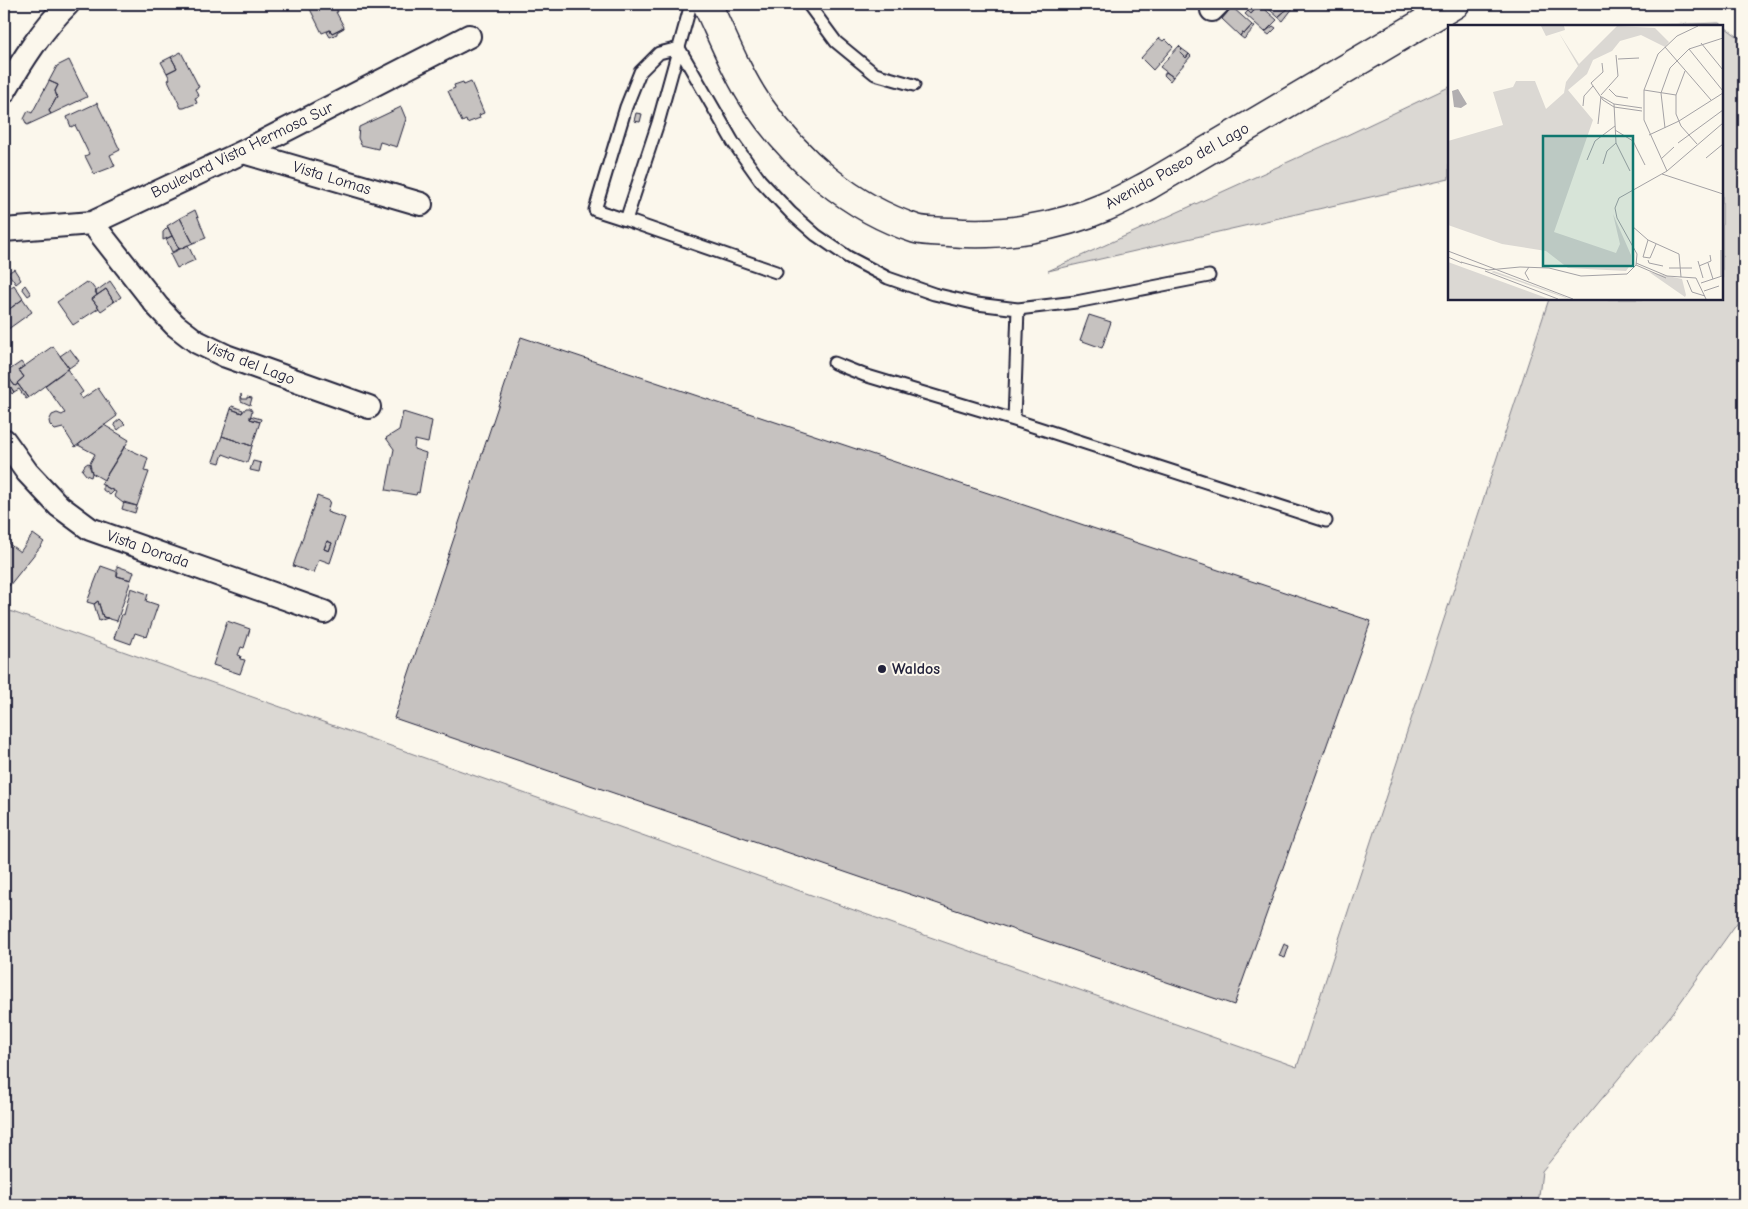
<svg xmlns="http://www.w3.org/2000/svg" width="1748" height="1209" font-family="'Comic Neue',sans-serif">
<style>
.green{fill:#dbd8d3;stroke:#7e7d87}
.building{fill:#c6c2c0;stroke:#22223b;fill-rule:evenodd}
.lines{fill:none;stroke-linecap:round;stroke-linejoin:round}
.lane-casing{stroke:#22223b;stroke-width:15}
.street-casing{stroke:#22223b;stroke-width:26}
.secondary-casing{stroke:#22223b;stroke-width:31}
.lane{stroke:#fbf7ec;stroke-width:11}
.street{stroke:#fbf7ec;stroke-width:22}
.secondary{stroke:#fbf7ec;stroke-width:28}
.poi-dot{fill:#22223b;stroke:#fbf7ec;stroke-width:2}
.labels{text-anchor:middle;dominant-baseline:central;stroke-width:4;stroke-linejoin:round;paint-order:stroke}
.street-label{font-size:16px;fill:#22223b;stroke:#fbf7ec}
.poi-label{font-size:16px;font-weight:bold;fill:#22223b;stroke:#fbf7ec;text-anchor:start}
.inset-road{fill:none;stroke:#a4a2a5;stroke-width:1}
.view{fill:#0f766e;fill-opacity:0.15;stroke:#0f766e;stroke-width:2.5}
.inset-edge{fill:none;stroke:#22223b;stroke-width:2.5}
</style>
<rect width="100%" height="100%" fill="#fbf7ec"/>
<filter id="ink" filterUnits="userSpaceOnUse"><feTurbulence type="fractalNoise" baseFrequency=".02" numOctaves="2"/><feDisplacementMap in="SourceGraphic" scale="10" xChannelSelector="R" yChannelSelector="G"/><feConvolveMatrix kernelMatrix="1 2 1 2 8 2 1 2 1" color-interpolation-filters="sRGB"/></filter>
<g filter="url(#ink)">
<!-- green -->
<path class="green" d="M1719,23L1744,41V913L1672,1014L1542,1171L1538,1205H4V609L1297,1067L1549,299H1722V26H1633Z
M1449,87V179L1048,271L1341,138Z"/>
<!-- building -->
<path class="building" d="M312,4H334L338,12H336L344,27L332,33L330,30L322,33L308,5Z
M1253,4L1257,7L1251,14L1247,10Z
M1255,4H1259L1277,20L1265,32L1245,14L1248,11L1251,14L1257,7Z
M1263,4H1288L1291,6L1278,17Z
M1291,6L1293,8L1283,21L1278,17Z
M1232,7L1252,25L1244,34L1242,33L1240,36L1222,19Z
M1252,25L1255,27L1244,39L1240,36L1242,33L1244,34Z
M1273,26L1276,28L1269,35L1265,32Z
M344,27V28L337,32V34L330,37L327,32L330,30L332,33Z
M1159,38L1163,41L1165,39L1173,47L1153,70L1141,58Z
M1179,46L1182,49L1180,52L1186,58L1189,54L1191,56L1173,77L1160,67Z
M1182,49L1189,54L1186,58L1180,52Z
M181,52L199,87L195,89L199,96L195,98L197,103L184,108H181L168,80L170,79L167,73L177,68L171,57Z
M171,57L177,68L167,73L161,62Z
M69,60L87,97L51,114L49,111L57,97L55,91L58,85L49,81L57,66Z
M1166,72L1173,77L1170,81L1164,75Z
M49,81L58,85L55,91L57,97L49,111L51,114L27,125L24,119L28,111L32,113Z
M463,82L464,85L471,82L484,113L479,115L480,118L467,123L466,120L462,122L448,91L455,88L454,85Z
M97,103L120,150L110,155L115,166L94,174L85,156L89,154L75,125L71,127L67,117Z
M401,107L406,119L397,147L380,142L378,149L361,145L358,138L359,127Z
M636,113L642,114L640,122L634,121Z
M195,210L206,238L193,243L180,218Z
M180,218L193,243L179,249L167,226Z
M168,227L172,236L163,240V232Z
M172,236L179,249L172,252L166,239Z
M188,245L195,260L177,268L170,254Z
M14,269L21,280L16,284L8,273Z
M110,281L121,297L114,302L106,289L97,295L95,292Z
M86,282L87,284L90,283L96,291L97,295L92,299L99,308L73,325L57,302Z
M14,285L23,299L4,313V292Z
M25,285L31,294L28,296L22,288Z
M106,289L114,302L101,311L92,299Z
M23,299L32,312L4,332V313Z
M1089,315L1111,322L1102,348L1080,340Z
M521,337L1371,621L1234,1005L394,718Z
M53,346L69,368L28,398L17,383L24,377L19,370Z
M70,349L79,361L69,368L60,356Z
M21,362L24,366L19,370L24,377L17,383L18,384L15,386L5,373Z
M67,369L83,392L79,395L82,399L98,388L117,416L75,447L63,428L55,430L50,425L49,421L52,415L57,413L62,415L65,413L45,385Z
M5,373L15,386L18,384L28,398L26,399L19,389L14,392L4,377Z
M4,377L14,392L12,394L4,382Z
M241,394L242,399H247V397L252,398L250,405L241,401Z
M232,406L243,410L242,413L231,409Z
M246,408H250L252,411L250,419L260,422L252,446L222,436L231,409L242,413Z
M403,412L432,421L428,443L415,440L414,449L426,453L419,493L417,492L416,495L386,490L394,449L386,438L399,430Z
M250,416L261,419L260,422L250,419Z
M120,419L125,424L118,430L114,424Z
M104,425L129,440L104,480L92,473L89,465L95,454L78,445Z
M222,436L252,446L247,463L223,454L220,463L213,461Z
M124,447L148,458L144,471L149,472L137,506L123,503L114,496L116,492L101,484Z
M253,461L261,463L259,472L250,470Z
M88,463L90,464L92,473L91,477L86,475L82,470L85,465Z
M103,485L108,488L114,491L110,495L103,490Z
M317,496L330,501L327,512L345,518L330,563L319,559L314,573L293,566ZM327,541L332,543L329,551L324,549Z
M124,502L137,506L135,513L122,509Z
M33,534L44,542L9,586L4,582V542L5,541L20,552Z
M327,541L332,543L329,551L324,549Z
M101,566L118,572L117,576L131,580L117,621L103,617L98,601L94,604L87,602Z
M117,566L134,572L131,580L117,576Z
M131,588L148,594L146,601L158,605L147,637L135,633L131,644L114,638L122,614L124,615Z
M98,601L103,617L108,618L99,621L94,604Z
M227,621L250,629L244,648L241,647L238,655L241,656L240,659L245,660L240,674L213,665Z
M1284,944L1289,946L1285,958L1279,956Z"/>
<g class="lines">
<!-- lane casing -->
<g class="lane-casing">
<path id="lane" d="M691,4L658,123L626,220L776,272
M808,4L836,42L875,74L914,85
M626,220L595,210L626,107L640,72L659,53L679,48L733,142L760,180L791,213L816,235L848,257L888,278L934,294L977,304L1018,309L1076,302L1209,276
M834,363L864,375L1014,420L1326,521
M1014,420L1018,309"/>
</g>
<!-- street casing -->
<g class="street-casing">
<path id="street" d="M1212,10L1218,4
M4,92C22,61 42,29 68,4
M243,152L421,204
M92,223L158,307L175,325L197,342L226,356L369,407
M4,230L92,223L243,152L469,36
M4,440L27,472L59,506L90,529L324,612"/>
</g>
<!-- secondary casing -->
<g class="secondary-casing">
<path id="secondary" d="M707,4C723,38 737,74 758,105C796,160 851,208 916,229C926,232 939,231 950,232C1000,237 1059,227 1105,207C1120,201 1134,193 1149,185L1455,4"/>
</g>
<!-- lane -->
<use href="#lane" class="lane"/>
<!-- street -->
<use href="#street" class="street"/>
<!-- secondary -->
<use href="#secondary" class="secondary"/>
</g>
</g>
<!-- markers -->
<circle class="poi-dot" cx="882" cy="669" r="5"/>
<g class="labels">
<!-- street labels -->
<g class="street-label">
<text transform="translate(242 150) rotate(-26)">Boulevard Vista Hermosa Sur</text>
<text transform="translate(1177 166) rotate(-29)">Avenida Paseo del Lago</text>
<text transform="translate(332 178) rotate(17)">Vista Lomas</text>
<text transform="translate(250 363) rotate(21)">Vista del Lago</text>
<text transform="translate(148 549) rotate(19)">Vista Dorada</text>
</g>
<!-- poi labels -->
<g class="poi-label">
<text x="892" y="669">Waldos</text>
</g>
</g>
<!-- overview -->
<g transform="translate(1448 25)">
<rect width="275" height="275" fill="#fbf7ec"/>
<path d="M93,1H116L117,5L98,11ZM169,1L207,3L221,17L217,22L193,10L172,16L164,26L145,35L139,49L120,65L145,95L106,207L168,228L172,219L165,189L183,230V239L178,246L120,243L98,226L54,219L0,200V116L55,100L45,67L65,62L68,56H87L98,84L116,68L118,57L130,41L111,8L131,39ZM0,237L101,274H0ZM46,246L115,271L121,274L43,247ZM201,247L234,254L238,270L237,272Z" fill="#dbd8d3"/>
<path d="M10,64L19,79L13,83L6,82L4,66Z" fill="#b1aeb0"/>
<path class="inset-road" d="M253,18L275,45M217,22L263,75M241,24L275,66M170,34L191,33M154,38L155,47L143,58L155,75L166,82L194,86M237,46L228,70V89L233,101L249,119M161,64L168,71L180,73M196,65L228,70M153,70L170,51L168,30M154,72L166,79L194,83M166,79L168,118L182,146M135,81L136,71L145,61M150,99L153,71M217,103L213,68L222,43L241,24L275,13M167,105L185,116L197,140M201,110L231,96L275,68M230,118L275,85M258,133L275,119M213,134L226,122M139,135L147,116L167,101M155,139L159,126L168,118M219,146L196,95V65L210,29L229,11L250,1M214,149L275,169M184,201L200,215L231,229L233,252M200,215L195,232L202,233L208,219M273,225V251M0,226L125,274M0,232L14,238M200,235L201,238L215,241M250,236L255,253M13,237L40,245L72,242L101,243L133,251L179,249L188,240L189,229L169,193L167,183L171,173L219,146L275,98M188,238L219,251L248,253L258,274M260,238L265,254M188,240L218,253M251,241L263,236L262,230M81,242L77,248L81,255M221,243H244M37,246L110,274M239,255L244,267L257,271M253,258L274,251M256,266L271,261"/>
<path class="view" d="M95,111H185V241H95Z"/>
<rect width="275" height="275" class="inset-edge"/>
</g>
<!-- margin -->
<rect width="1748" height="1209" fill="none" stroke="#fbf7ec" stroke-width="20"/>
<rect x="10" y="10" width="1728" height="1189" fill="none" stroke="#22223b" stroke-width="2" filter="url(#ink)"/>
</svg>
